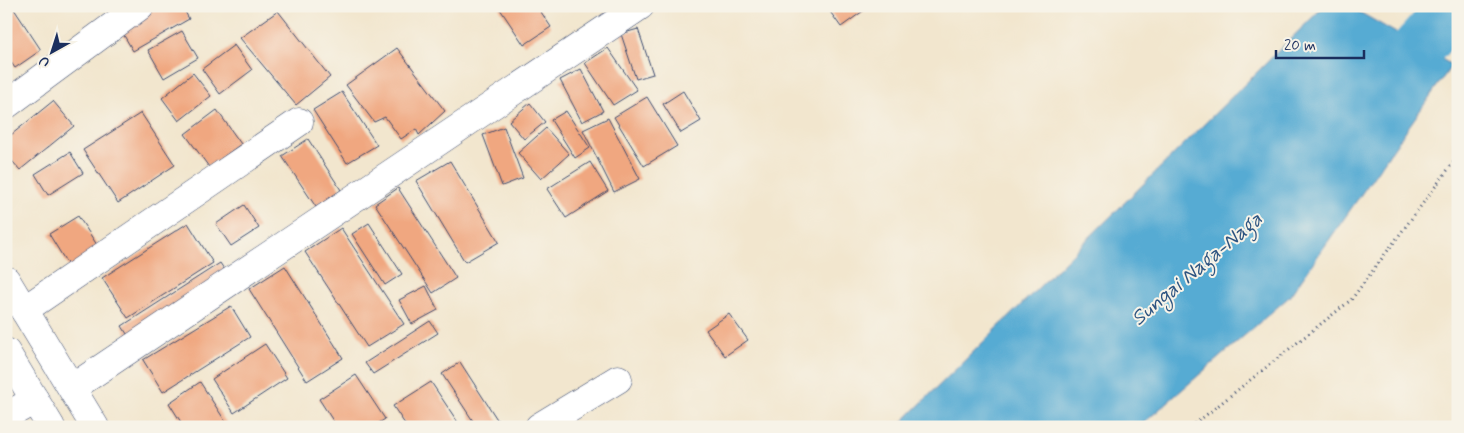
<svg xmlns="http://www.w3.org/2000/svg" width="1464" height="433" font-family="Mynerve,sans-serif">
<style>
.water{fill:#57abd3;stroke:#396d98}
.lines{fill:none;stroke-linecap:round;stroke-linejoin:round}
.river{stroke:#57abd3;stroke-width:52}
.building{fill:#f0a780}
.street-casing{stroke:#3b4a6f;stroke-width:29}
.highway-casing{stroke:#3b4a6f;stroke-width:29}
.path{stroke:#3b4a6f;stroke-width:3;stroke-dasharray:1 4;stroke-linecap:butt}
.street{stroke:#fff;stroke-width:28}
.highway{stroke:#fff;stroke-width:28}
.labels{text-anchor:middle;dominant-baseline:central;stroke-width:4;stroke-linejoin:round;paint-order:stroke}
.water-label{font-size:21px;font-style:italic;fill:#2d5481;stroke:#f7f3e8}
</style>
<rect width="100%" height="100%" fill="#f7f3e8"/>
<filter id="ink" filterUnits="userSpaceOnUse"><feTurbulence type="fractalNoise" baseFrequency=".02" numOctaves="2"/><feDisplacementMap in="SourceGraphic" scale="10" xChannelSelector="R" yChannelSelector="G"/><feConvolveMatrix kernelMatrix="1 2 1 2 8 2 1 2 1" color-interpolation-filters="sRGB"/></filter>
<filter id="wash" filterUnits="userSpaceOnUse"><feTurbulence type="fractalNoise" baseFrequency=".0096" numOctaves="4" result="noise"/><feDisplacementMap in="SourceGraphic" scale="20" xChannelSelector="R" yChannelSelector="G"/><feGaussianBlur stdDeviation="1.12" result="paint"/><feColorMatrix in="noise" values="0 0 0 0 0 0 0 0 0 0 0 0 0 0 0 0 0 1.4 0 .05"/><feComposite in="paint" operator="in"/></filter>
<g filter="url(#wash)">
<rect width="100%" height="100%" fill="#f2e6ce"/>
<!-- water -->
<path class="water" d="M1324,6H1349L1452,65L1289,297L1139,427H897Z"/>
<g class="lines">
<!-- river -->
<path class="river" d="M1371,100L1455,6"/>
</g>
<g id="blocks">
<!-- building -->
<path class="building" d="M6,6H12L41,50L15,68L6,55Z
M107,6H182L189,19L133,51Z
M498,6H537L551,27L524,45Z
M826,6H870L841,27Z
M278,11L330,77L296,105L240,38Z
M638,29L653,74L636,79L621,34Z
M182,31L198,58L164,78L148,50Z
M234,45L252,70L220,94L202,69Z
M397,48L445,111L419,135L416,129L401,139L385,117L374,122L346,85Z
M608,48L637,90L613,105L585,63Z
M581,69L603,111L582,122L560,80Z
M193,73L211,96L179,121L162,98Z
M683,91L701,121L681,133L663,104Z
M342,92L377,145L347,163L313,110Z
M647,97L677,146L644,166L614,117Z
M53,101L74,126L20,170L6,154V139Z
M530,103L545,122L524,139L509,121Z
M217,110L241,144L209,167L185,134Z
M566,111L590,148L575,158L551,120Z
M141,113L175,165L118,203L83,150Z
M608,118L640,179L614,192L583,130Z
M504,127L523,178L502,186L483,135Z
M546,128L569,154L541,179L518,153Z
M308,139L341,190L316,207L282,156Z
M70,152L83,173L48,195L35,174Z
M450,161L499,242L465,262L416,181Z
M590,162L608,191L566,218L547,189Z
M398,188L456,278L433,293L375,204Z
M244,205L259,228L231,246L216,224Z
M78,216L101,251L71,270L49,234Z
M188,223L213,263L128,318L102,278Z
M369,223L402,274L385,285L352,234Z
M341,228L404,324L367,347L305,252Z
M220,263L230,278L132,342L122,326Z
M285,266L343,358L307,381L249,289Z
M426,286L438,310L412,324L399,300Z
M231,306L250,337L163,392L143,360Z
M729,314L748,340L725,356L706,330Z
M430,321L438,333L373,374L365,363Z
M265,344L287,378L234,413L212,379Z
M460,362L502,427H477L442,374Z
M356,375L385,419L373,427H337L319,399Z
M200,382L229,427H184L169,403Z
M431,382L461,427H407L393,406Z"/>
</g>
</g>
<g filter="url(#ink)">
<use href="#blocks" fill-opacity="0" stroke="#3b4a6f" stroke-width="1"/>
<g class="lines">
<!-- street casing -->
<g class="street-casing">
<path id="street" d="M6,105L140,6
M24,310L299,122
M72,388L640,6
M6,416L35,400
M539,427L618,379"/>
</g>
<!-- highway casing -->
<g class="highway-casing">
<path id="highway" d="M6,280L95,427
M6,352L51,427"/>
</g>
<!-- path -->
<path class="path" d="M1191,427L1351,300L1458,156"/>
<!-- street -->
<use href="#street" class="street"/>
<!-- highway -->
<use href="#highway" class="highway"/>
</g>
</g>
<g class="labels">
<!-- water labels -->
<g class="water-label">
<text transform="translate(1197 269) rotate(-40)">Sungai Naga-Naga</text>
</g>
</g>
<!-- margin -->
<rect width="1464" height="433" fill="none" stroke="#f7f3e8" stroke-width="25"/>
<!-- north arrow -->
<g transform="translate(52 52) rotate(219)" stroke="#f7f3e8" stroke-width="4" paint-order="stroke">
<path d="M0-4L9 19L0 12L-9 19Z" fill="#1b2f5e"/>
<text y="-8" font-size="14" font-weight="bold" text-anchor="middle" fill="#1b2f5e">U</text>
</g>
<!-- scale -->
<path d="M1276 50v8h88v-8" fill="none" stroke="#1b2f5e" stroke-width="2.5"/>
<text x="1284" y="50" font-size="15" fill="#1b2f5e" stroke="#f7f3e8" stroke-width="4" paint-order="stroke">20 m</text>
</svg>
